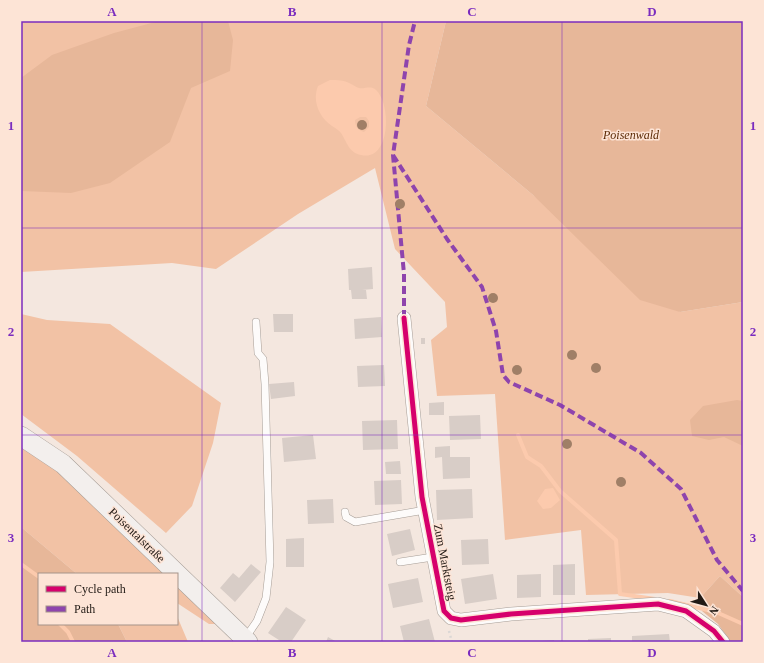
<svg xmlns="http://www.w3.org/2000/svg" width="764" height="663" font-family="'Times New Roman',serif">
<style>
.green{fill:#f2c2a5}
.forest{fill:#e7b799}
.water{fill:#fccaad;fill-rule:evenodd}
.lines{fill:none;stroke-linecap:round;stroke-linejoin:round}
.stream{stroke:#fccaad;stroke-width:4}
.building{fill:#d8cdc7}
.lane-casing{stroke:#a69d96;stroke-width:8}
.street-casing{stroke:#a69d96;stroke-width:14}
.secondary-casing{stroke:#a69d96;stroke-width:20}
.path{stroke:#dad7d5;stroke-width:2.5;stroke-dasharray:2 3;stroke-linecap:butt}
.lane{stroke:#fdfbfa;stroke-width:7}
.street{stroke:#fdfbfa;stroke-width:13}
.secondary{stroke:#f3efed;stroke-width:19}
.quiet{stroke:#8e44ad;stroke-width:4;stroke-dasharray:8 4;stroke-linecap:butt}
.cycleway-casing{stroke:#fde4d6;stroke-width:8}
.cycleway{stroke:#d6006c;stroke-width:5}
.tree{fill:#a07f67}
.grid{fill:none;stroke:#7b2cbf;stroke-width:1;stroke-opacity:0.55}
.labels{text-anchor:middle;dominant-baseline:central;stroke-width:3;stroke-linejoin:round;paint-order:stroke}
.park-label{font-size:12px;font-style:italic;fill:#5c2a05;stroke:#fde4d6}
.street-label{font-size:12px;fill:#221a15;stroke:#fde4d6}
.neatline{fill:none;stroke:#7b2cbf;stroke-width:1.5}
.grid-label{font-size:13px;text-anchor:middle;font-weight:bold;fill:#7b2cbf}
</style>
<rect width="100%" height="100%" fill="#f4e7df"/>
<!-- green -->
<path class="green" d="M21,21H446L426,106L533,195L680,312L743,302V597L720,576L700,598L668,593L586,595L581,530L505,540L495,394L437,396L431,340L447,327L445,302L395,249L375,168L298,214L216,269L172,263L21,272Z
M513,21H743V22Z
M21,314L47,320L110,324L221,403L213,443L192,506L166,533L77,456L21,414Z
M21,445L61,473L166,574H77L21,527Z
M177,585L217,624H209L177,603Z
M177,616L188,642H127L118,624H177Z"/>
<!-- forest -->
<path class="forest" d="M159,21H228L233,40L230,71L191,88L170,142L110,183L71,193L21,191V78L52,55L114,33Z
M446,21L743,22V302L680,312L640,300L533,195L426,106Z
M737,400L743,401V446L724,437L709,440L692,436L690,420L703,406Z
M21,527L77,574H39V624H118L127,642H21Z
M720,576L743,597V642H731L718,624L702,611L700,598Z"/>
<!-- water -->
<path class="water" d="M330,80C337,80 345,80 351,84C354,85 355,87 359,88C365,89 371,85 376,90C392,105 390,162 361,155C349,153 347,142 341,133C339,130 335,128 332,126C319,117 312,101 318,86ZM360,117H366L369,121V127L364,132C358,130 355,127 355,120Z
M553,488L560,500L551,508L543,509L537,501L545,489Z"/>
<g class="lines">
<!-- stream -->
<path class="stream" d="M518,435L527,457L541,466L560,491L616,540L620,594L655,599
M21,564L39,577
M670,601L716,612L743,624
M60,624L68,632L73,642"/>
</g>
<!-- building -->
<path class="building" d="M372,267L373,289L362,290H366L367,299H352L351,290H349L348,269Z
M273,314H293V332H274Z
M381,317L382,337L355,339L354,319Z
M421,338H425V344H421Z
M384,365L385,386L358,387L357,366Z
M294,382L295,396L271,399L269,384Z
M444,402V415H429V403Z
M480,415L481,439L450,440L449,416Z
M397,420L398,449L363,450L362,421Z
M313,435L316,459L284,462L282,438Z
M450,446V457H470V478L443,479L442,457L435,458V447Z
M400,461L401,474H386L385,462Z
M401,480L402,504L375,505L374,481Z
M472,489L473,518L437,520L436,490Z
M333,499L334,523L308,524L307,500Z
M410,529L415,550L392,556L387,534Z
M304,538V567H286V539Z
M488,539L489,564L462,565L461,540Z
M251,564L261,572L235,602L220,588L233,573L239,578Z
M575,564V595H553V565Z
M493,574L497,599L465,604L461,579Z
M541,574V597L517,598V575Z
M418,578L423,602L393,608L388,584Z
M286,607L306,620L291,642H282L268,633Z
M429,619L435,642H404L400,626Z
M669,634L670,642H632V636Z
M328,637L337,642H326Z
M611,638V642H588V639Z
M554,640V642H542V641Z"/>
<g class="lines">
<!-- lane casing -->
<g class="lane-casing">
<path id="lane" d="M345,512L346,517L355,522L425,510
M400,562L433,557
M246,637L257,621L266,598L270,562L265,384L263,359L258,353L256,322"/>
</g>
<!-- street casing -->
<g class="street-casing">
<path id="street" d="M404,318L422,497L444,611L451,618L461,620L511,614L658,604L686,611L714,631L723,642"/>
</g>
<!-- secondary casing -->
<g class="secondary-casing">
<path id="secondary" d="M21,436L63,464L248,642"/>
</g>
<!-- path -->
<path class="path" d="M449,631L452,642"/>
<!-- lane -->
<use href="#lane" class="lane"/>
<!-- street -->
<use href="#street" class="street"/>
<!-- secondary -->
<use href="#secondary" class="secondary"/>
<!-- quiet -->
<path class="quiet" d="M393,155L447,239L482,287L496,331L503,375L509,382L560,405L641,453L681,489L717,560L743,591
M404,318V274L393,155L409,45L415,21"/>
<!-- cycleway casing -->
<g class="cycleway-casing">
<path id="cycleway" d="M404,318L422,497L444,611L451,618L461,620L511,614L658,604L686,611L714,631L723,642"/>
</g>
<!-- cycleway -->
<use href="#cycleway" class="cycleway"/>
</g>
<!-- trees -->
<g class="tree">
<circle cx="362" cy="125" r="5"/>
<circle cx="400" cy="204" r="5"/>
<circle cx="493" cy="298" r="5"/>
<circle cx="572" cy="355" r="5"/>
<circle cx="596" cy="368" r="5"/>
<circle cx="517" cy="370" r="5"/>
<circle cx="567" cy="444" r="5"/>
<circle cx="621" cy="482" r="5"/>
</g>
<!-- grid -->
<path class="grid" d="M202,21V642M382,21V642M562,21V642M21,228H743M21,435H743"/>
<g class="labels">
<!-- park labels -->
<g class="park-label">
<text x="631" y="135">Poisenwald</text>
</g>
<!-- street labels -->
<g class="street-label">
<text transform="translate(137 535) rotate(44)">Poisentalstraße</text>
<text transform="translate(445 562) rotate(79)">Zum Marktsteig</text>
</g>
</g>
<!-- border -->
<rect width="764" height="663" fill="none" stroke="#fde4d6" stroke-width="44"/>
<!-- legend -->
<rect x="38" y="573" width="140" height="52" fill="#fde4d6" stroke="#a59389"/>
<rect x="46" y="586" width="20" height="6" fill="#d6006c" stroke="#a59389"/>
<text x="74" y="593" font-size="12" fill="#221a15">Cycle path</text>
<rect x="46" y="606" width="20" height="6" fill="#8e44ad" stroke="#a59389"/>
<text x="74" y="613" font-size="12" fill="#221a15">Path</text>
<!-- north arrow -->
<g transform="translate(706 605) rotate(126)" stroke="#fde4d6" stroke-width="3" paint-order="stroke">
<path d="M0-3L7 15L0 10L-7 15Z" fill="#221a15"/>
<text y="-6" font-size="11" font-weight="bold" text-anchor="middle" fill="#221a15">N</text>
</g>
<rect x="22" y="22" width="720" height="619" class="neatline"/>
<g class="grid-label">
<text x="112" y="16">A</text>
<text x="292" y="16">B</text>
<text x="472" y="16">C</text>
<text x="652" y="16">D</text>
<text x="11" y="130">1</text>
<text x="753" y="130">1</text>
<text x="11" y="336">2</text>
<text x="753" y="336">2</text>
<text x="11" y="542">3</text>
<text x="753" y="542">3</text>
<text x="112" y="657">A</text>
<text x="292" y="657">B</text>
<text x="472" y="657">C</text>
<text x="652" y="657">D</text>
</g>
</svg>
